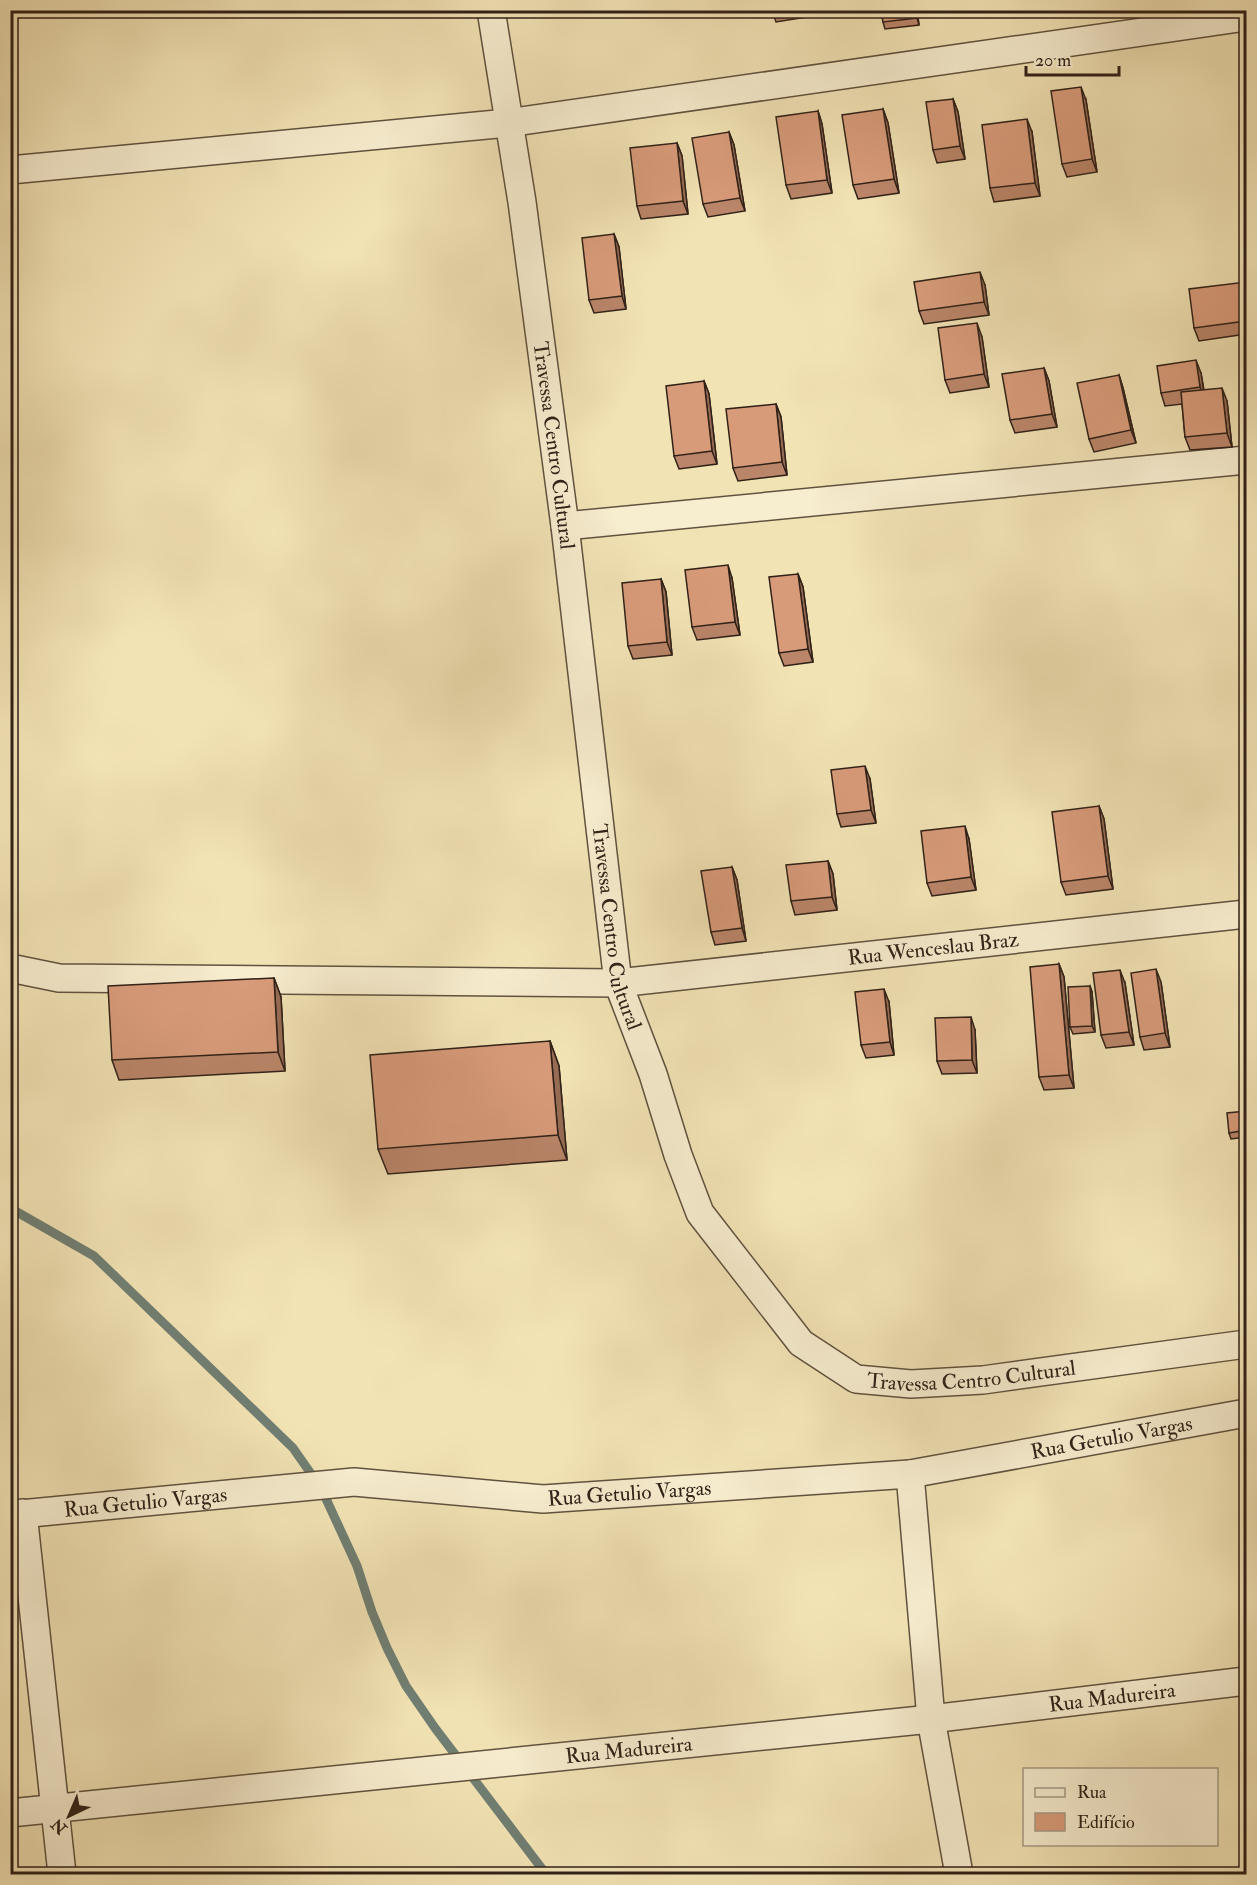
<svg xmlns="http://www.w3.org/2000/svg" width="1257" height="1885" font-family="'IM FELL Double Pica',serif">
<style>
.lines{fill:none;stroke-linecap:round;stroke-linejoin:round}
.stream{stroke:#707f73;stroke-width:9}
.minor-casing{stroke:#60523f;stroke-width:30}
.minor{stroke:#f7edcf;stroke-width:27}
.wall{fill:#ba8569;stroke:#302118;stroke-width:1.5}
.shaded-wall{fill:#976c55;stroke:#302118;stroke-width:1.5}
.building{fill:#d89b7a;stroke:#302118;stroke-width:1.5}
.labels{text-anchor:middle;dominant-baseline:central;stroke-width:6;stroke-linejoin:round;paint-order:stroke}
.street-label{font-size:21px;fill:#302118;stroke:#f7edcf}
</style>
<rect width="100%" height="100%" fill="#f2e3b5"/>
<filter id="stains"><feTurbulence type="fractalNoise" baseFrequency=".00333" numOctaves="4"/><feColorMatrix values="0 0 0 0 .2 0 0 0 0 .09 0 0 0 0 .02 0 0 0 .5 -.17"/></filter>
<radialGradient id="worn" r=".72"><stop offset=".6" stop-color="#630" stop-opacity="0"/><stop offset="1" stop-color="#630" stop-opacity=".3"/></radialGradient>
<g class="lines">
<!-- stream -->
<path class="stream" d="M10,1208L94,1256L293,1448L321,1488L357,1566L372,1612L387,1648L406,1686L435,1728L546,1874"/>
<!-- minor casing -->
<g class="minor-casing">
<g id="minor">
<path id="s1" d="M491,10L522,202L565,526L618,983L653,1074L678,1155L700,1213L801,1343L856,1379L911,1384L983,1380L1246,1344"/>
<path d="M10,170L508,123L1246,17"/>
<path d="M565,526L1246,460"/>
<path id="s2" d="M10,968L59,978L618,983L1246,914"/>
<path d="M910,1474L931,1719L959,1874"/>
<path d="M23,1513L62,1874"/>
<path id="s3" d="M10,1515L354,1482L543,1499L910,1474L1246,1413"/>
<path id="s4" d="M10,1813L931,1719L1246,1681"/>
</g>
</g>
<!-- minor -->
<use href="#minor" class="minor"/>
</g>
<!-- wall -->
<path class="wall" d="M197,10H216L198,13Z
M772,10H813L814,16L776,22Z
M881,10H917L919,25L885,29L883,22Z
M953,99L958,112L965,159L937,163L933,150Z
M1086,100L1097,172L1067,177L1062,164Z
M883,109L888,123L899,193L858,199L853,185Z
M818,111L822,124L832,193L791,199L786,185Z
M729,132L734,145L745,211L708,217L703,204Z
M1032,132L1040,196L994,202L990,188Z
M677,143L682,156L688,214L641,219L637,206Z
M614,234L619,247L626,309L594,313L589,300Z
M1246,282V334L1199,341L1194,328Z
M985,285L989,315L924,324L919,311Z
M982,337L989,387L950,393L945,380Z
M1044,368L1049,381L1057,427L1015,433L1010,420Z
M1201,373L1204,390L1227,401L1232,447L1190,450L1185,437L1182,404L1165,406L1161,393Z
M1119,375L1123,388L1136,443L1094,452L1089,439Z
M704,381L709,394L717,464L679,469L674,456Z
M776,404L781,417L787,475L738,481L733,468Z
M798,574L803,587L813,662L784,666L779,653Z
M732,578L740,635L697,640L692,627Z
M661,579L666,592L672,655L633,659L628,646Z
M870,779L876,823L841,827L837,814Z
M1099,806L1104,819L1113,889L1066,895L1061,882Z
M969,839L976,890L932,896L927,883Z
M828,861L833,874L837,910L795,915L791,901Z
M732,867L737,880L746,941L715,945L711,932Z
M1059,964L1064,977L1074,1088L1044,1090L1039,1077Z
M274,978L281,997L285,1071L119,1080L112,1060Z
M1161,982L1170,1047L1144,1050L1140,1037Z
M1125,983L1134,1045L1106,1048L1101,1035Z
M1090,986L1092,992L1095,1032L1073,1034L1070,1027Z
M889,1002L894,1055L866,1058L861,1045Z
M975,1030L977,1073L942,1074L937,1061Z
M550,1041L559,1066L567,1160L388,1174L378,1149Z
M1246,1111V1137L1231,1139L1229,1133Z"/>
<!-- shaded-wall -->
<path class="shaded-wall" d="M916,10H917L919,25L917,18Z
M1081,87L1086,100L1097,172L1092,159Z
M953,99L958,112L965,159L960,146Z
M883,109L888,123L899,193L894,179Z
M818,111L822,124L832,193L827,180Z
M1027,119L1032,132L1040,196L1035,183Z
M729,132L734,145L745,211L740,198Z
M677,143L682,156L688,214L683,201Z
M614,234L619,247L626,309L622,296Z
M980,272L985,285L989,315L984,302Z
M977,323L982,337L989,387L984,374Z
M1196,360L1201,373L1205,400L1200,387Z
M1044,368L1049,381L1057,427L1052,414Z
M1119,375L1123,388L1136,443L1131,430Z
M704,381L709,394L717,464L712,451Z
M1222,388L1227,401L1232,447L1227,433Z
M776,404L781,417L787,475L782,462Z
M728,565L732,578L740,635L735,622Z
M798,574L803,587L813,662L808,649Z
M661,579L666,592L672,655L667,642Z
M865,766L870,779L876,823L871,810Z
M1099,806L1104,819L1113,889L1108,876Z
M965,826L969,839L976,890L971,877Z
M828,861L833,874L837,910L832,897Z
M732,867L737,880L746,941L742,928Z
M1059,964L1064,977L1074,1088L1069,1075Z
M1156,969L1161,982L1170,1047L1165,1033Z
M1120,970L1125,983L1134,1045L1129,1032Z
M274,978L281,997L285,1071L278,1052Z
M1090,986L1092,992L1095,1032L1092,1026Z
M884,989L889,1002L894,1055L890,1042Z
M971,1017L975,1030L977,1073L972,1060Z
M550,1041L559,1066L567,1160L558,1135Z"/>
<!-- building -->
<path class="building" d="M881,10H916L917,18L883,22Z
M1243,59H1246V86Z
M1081,87L1092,159L1062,164L1051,91Z
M953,99L960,146L933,150L926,102Z
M883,109L894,179L853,185L842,115Z
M818,111L827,180L786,185L776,117Z
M1027,119L1035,183L990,188L982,125Z
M729,132L740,198L703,204L692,138Z
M677,143L683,201L637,206L630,148Z
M614,234L622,296L589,300L582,238Z
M980,272L984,302L919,311L914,282Z
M1246,282V321L1194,328L1189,289Z
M977,323L984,374L945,380L938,328Z
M1196,360L1200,387L1161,393L1157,366Z
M1044,368L1052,414L1010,420L1002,374Z
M1119,375L1131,430L1089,439L1077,383Z
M704,381L712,451L674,456L666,386Z
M1222,388L1227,433L1185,437L1181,392Z
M776,404L782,462L733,468L726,409Z
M728,565L735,622L692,627L685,570Z
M798,574L808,649L779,653L769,577Z
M661,579L667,642L628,646L622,583Z
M865,766L871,810L837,814L831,770Z
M1099,806L1108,876L1061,882L1052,812Z
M965,826L971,877L927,883L921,831Z
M828,861L832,897L791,901L786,865Z
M732,867L742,928L711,932L701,871Z
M1059,964L1069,1075L1039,1077L1030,967Z
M1156,969L1165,1033L1140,1037L1131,973Z
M1120,970L1129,1032L1101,1035L1093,973Z
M274,978L278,1052L112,1060L108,986Z
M1090,986L1092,1026L1070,1027L1068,987Z
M884,989L890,1042L861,1045L855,992Z
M971,1017L972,1060L937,1061L935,1018Z
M550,1041L558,1135L378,1149L370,1055Z
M1246,1111V1130L1229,1133L1227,1113Z"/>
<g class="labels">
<!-- street labels -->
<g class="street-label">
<text stroke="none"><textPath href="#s1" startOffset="440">Travessa Centro Cultural</textPath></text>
<text stroke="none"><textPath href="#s1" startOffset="926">Travessa Centro Cultural</textPath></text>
<text stroke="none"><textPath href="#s2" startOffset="926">Rua Wenceslau Braz</textPath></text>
<text stroke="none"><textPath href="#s1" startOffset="1572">Travessa Centro Cultural</textPath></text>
<text stroke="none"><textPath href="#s3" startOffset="1108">Rua Getulio Vargas</textPath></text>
<text stroke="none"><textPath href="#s3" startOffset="622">Rua Getulio Vargas</textPath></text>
<text stroke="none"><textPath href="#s3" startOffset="136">Rua Getulio Vargas</textPath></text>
<text stroke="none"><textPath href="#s4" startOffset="1108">Rua Madureira</textPath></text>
<text stroke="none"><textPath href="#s4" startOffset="622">Rua Madureira</textPath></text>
</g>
</g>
<!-- margin -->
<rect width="1257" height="1885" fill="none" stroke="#f2e3b5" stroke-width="36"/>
<rect x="12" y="12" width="1233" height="1861" fill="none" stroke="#302118" stroke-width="3"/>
<rect x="18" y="18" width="1221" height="1849" fill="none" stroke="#302118" stroke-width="1.5"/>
<!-- legend -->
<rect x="1023" y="1768" width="195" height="78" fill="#f7edcf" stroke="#a79b86" stroke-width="1.5"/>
<rect x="1035" y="1788" width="30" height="9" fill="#f7edcf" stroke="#a79b86" stroke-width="1.5"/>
<text x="1077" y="1798" font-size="18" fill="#302118">Rua</text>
<rect x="1035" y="1813" width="30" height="18" fill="#d89b7a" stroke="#a79b86" stroke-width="1.5"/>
<text x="1077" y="1828" font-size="18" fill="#302118">Edifício</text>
<!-- north arrow -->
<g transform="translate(69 1816) rotate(224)" stroke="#f7edcf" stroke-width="4.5" paint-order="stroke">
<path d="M0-4.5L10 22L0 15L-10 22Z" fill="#302118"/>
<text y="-9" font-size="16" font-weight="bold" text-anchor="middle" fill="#302118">N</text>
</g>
<!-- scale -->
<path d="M1026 66v9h93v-9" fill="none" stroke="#302118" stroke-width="3"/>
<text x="1035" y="66" font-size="18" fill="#302118" stroke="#f7edcf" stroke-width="4.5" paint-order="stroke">20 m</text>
<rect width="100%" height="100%" filter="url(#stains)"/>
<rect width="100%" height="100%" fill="url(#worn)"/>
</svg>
